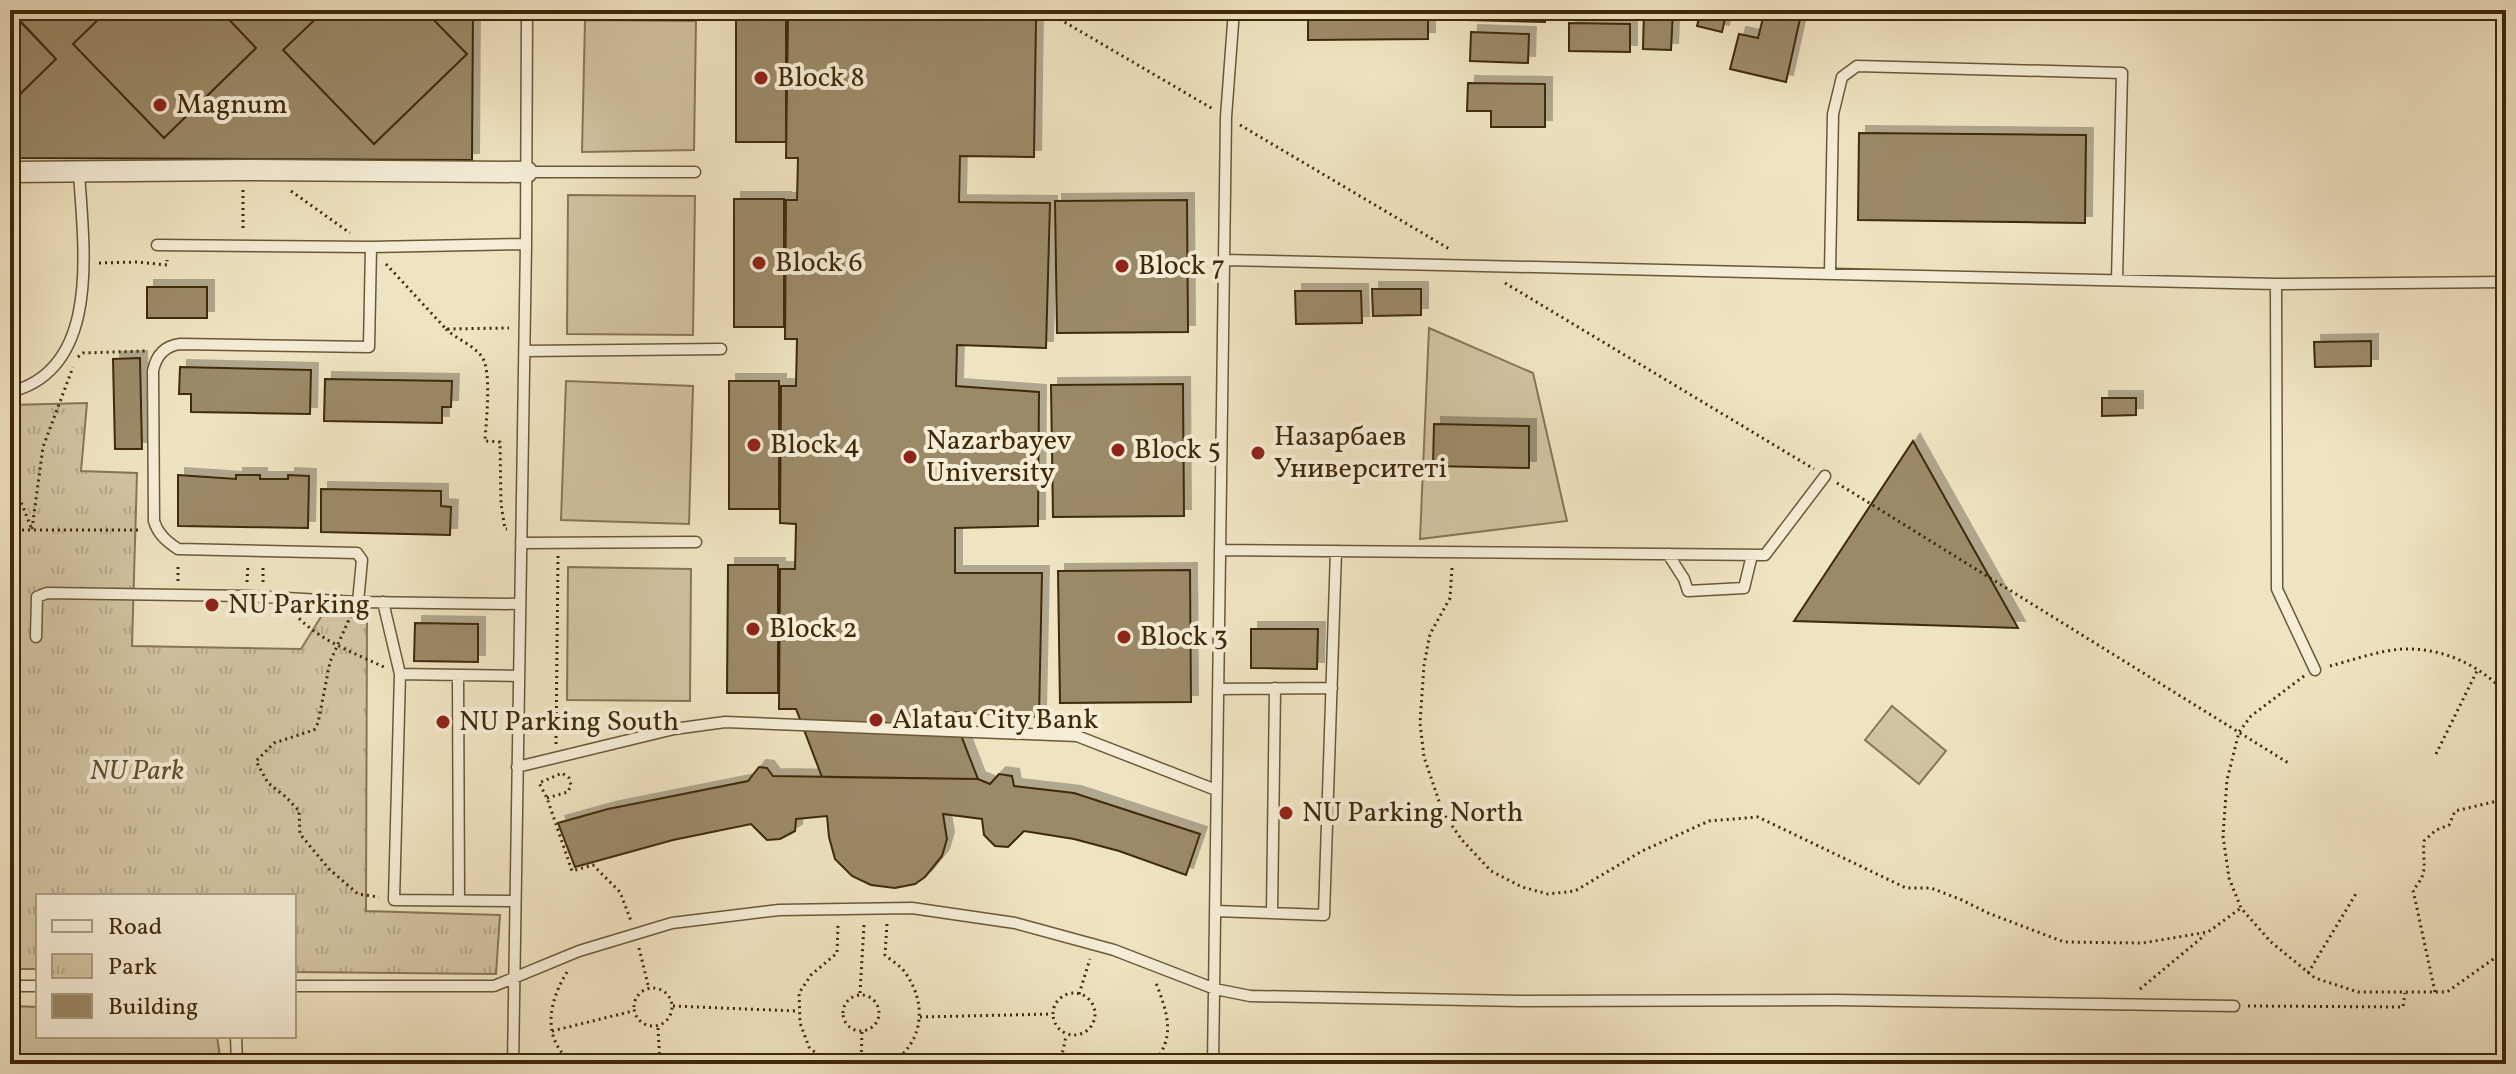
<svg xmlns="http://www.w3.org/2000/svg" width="2516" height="1074" font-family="Vollkorn,serif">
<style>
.green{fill:#d1c4a2;stroke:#887655;stroke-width:2}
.park{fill:url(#park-tufts);stroke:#887655;stroke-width:2}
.building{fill:#9b8a68;stroke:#3f2908;stroke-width:2;filter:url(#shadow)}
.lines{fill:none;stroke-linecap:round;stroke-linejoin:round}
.lane-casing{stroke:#6b5836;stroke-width:13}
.street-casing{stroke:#6b5836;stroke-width:23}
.path{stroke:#3f2908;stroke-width:3;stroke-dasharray:2 4;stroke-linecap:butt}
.lane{stroke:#f5edd7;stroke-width:10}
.street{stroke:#f5edd7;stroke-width:20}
.poi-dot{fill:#8f2418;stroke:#f5edd7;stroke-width:3}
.labels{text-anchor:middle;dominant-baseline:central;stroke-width:8;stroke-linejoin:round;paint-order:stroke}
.poi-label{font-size:28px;fill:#3f2908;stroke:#f5edd7;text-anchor:start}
.park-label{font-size:28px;font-style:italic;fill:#64502e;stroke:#f5edd7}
</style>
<defs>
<pattern id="park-tufts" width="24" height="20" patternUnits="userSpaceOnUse" patternTransform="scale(2)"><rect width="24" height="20" fill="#d1c4a2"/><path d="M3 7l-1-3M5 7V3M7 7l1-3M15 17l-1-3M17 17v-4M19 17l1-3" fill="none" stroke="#b4a88a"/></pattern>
<filter id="shadow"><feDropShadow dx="7" dy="-7" stdDeviation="0" flood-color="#0004"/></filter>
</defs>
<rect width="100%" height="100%" fill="#efe4c1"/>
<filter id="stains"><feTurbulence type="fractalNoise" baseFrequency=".0025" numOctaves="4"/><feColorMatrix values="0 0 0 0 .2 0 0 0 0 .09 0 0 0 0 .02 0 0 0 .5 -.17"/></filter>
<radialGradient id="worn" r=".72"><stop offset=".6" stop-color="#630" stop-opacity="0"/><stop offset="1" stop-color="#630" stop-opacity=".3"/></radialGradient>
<!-- green -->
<path class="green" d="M585,20L696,21L694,150L582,152Z
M568,195L695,196L693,335L567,334Z
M1429,328L1533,373L1567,521L1420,539Z
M566,381L693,386L689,524L561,520Z
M568,567L691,569L690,701L567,700Z
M1892,706L1946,751L1919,784L1865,740Z
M10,1006L38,1007V1036H217L221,1064H10Z"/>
<!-- park -->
<path class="park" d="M87,403L81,471L137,473L132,646L301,649L322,615L367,617L366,911L500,915L496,974L294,972V896H38V969H10V405Z"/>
<!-- building -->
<path class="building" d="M10,10H108L73,44L164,138L256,48L220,10H325L283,50L374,144L467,54L424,10H473L472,160L10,158V104L56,59Z
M108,10H220L256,48L164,138L73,44Z
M325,10H424L467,54L374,144L283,50Z
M810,10H965L1036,19L1034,157L960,156L959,202L1050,203L1046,348L957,345L956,386L1039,392L1038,526L955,528V573H1042L1039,717L952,712L978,779L822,777L796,709H779L780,569H795L796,524L780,523L781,386H796L797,339H785L786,200H797L798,158H786L788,16L810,17Z
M1308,10H1428V39L1308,40Z
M1468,10H1546L1545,22L1467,20Z
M1644,10H1673L1671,50L1643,49Z
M1701,10H1727L1722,32L1697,26Z
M1765,10H1802L1786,82L1730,69L1739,34L1758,38Z
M10,11L56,59L10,104Z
M736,14H786V142H736Z
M1569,23L1630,24V52L1569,51Z
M1471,32L1529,34L1528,63L1470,61Z
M1468,83L1545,84V127H1491V111H1467Z
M1859,133L2086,135L2085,223L1858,220Z
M734,199H784V327H734Z
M1187,200L1188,332L1057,333L1055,201Z
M147,287H207V318H147Z
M1372,289H1421V315L1373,316Z
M1295,291H1361L1362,323L1296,324Z
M2371,341V366L2315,367L2314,342Z
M140,358L142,449H115L113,359Z
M180,367L311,370L310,414L191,412V394H179Z
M325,379L452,381L451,407H442V423L324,421Z
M729,381H779V509H729Z
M1183,384L1184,516L1053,517L1051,385Z
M2102,398H2136V415L2102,416Z
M1434,424L1529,426V468L1433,466Z
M1913,441L2018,628L1794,621Z
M178,475L236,479V475H260V479H288V475L309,476L308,528L178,526Z
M321,489L441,491V506L451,507L450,535L321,532Z
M728,565H778V693H727Z
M1190,570L1191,702L1060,703L1058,571Z
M415,623L478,624V662L414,661Z
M1251,629H1318L1317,669L1251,668Z
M759,767L767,768L773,776L978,779L990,784L999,774L1012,776L1014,786L1074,793L1200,834L1186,875L1119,851L1074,839L1024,831L1008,847L995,846L984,835L982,819L943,814L947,839L942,856L925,877L915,884L895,888L871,885L852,876L835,859L829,837L827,816L796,819L795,831L780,839L767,840L751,824L673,840L575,867L558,823L608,809L748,781Z"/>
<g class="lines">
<!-- lane casing -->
<g class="lane-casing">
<path id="lane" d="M527,172H695
M157,245L371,247L526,244
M1223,260L2276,284L2506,282
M1830,273L1833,114L1842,77L1857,66L2122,73L2117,280
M2276,284L2277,589L2315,670
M525,351L721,349
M10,392C103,369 83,244 79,172
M521,543L696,542
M1220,550L1765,555L1825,476
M1668,554L1684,579L1688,591L1744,588L1752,555
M358,602L362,560L357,553L178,549C166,541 158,534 154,521L153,371C156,356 164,346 180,344L369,347L371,247
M383,602L400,674
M36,637L37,597L47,593L247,596L358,602L520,604
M458,675L459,900
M1218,689L1332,688
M517,767L674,729L725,722L1077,736L1216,790
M515,901L394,900L400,674L519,676
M1215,911L1324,915L1336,551
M1272,913L1275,688
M10,986H38
M294,986H494L579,951L672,923L779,910L912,908L1015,923L1114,950L1215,989L1250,996L1520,1001L1835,1000L2234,1006
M236,1036L237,1064
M513,1064L526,244L527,10
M1213,1064L1226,117L1234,10"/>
</g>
<!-- street casing -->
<g class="street-casing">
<path id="street" d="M10,172L243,170L527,172"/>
</g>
<!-- path -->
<path class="path" d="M1044,10L1213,109
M1240,125L1451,250
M243,190V230
M291,191L350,233
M99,263L137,262L167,265V260
M386,264L446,329L509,328
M1505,283L1814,469
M446,329C456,339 474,345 482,357C492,371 486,422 485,441L500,442L501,504L505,529H507
M78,357L83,353L145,351
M10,475L31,527
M1837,483L2290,764
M32,529L43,447L73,367
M10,530H141
M1452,568L1450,598L1430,634L1424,665L1420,723L1424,757L1443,813L1462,840L1491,871L1522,887L1548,894L1575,891L1642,851L1709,821L1758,817L1906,888H1931L1962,900L1988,913L2064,942L2143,943L2208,932L2241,908
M178,581V565
M247,582L248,565
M263,582V566
M295,614C318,640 352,652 384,667
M351,615L330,662L318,723L314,730L274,743L256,761L268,783L286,797L299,811L300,834L329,869L358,894L379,897
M2330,666C2353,660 2380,650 2404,649C2444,648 2479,665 2506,693
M2304,676L2251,716L2239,732L2227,780L2223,836L2229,878L2241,908L2271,942L2315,978L2358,992H2447L2506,950
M556,744L558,555
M2436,754L2478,669
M547,798L568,792L571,785L569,778L562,773L539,783L547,798L572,871L593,865L620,892L631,921
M887,924L885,955C891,960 899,965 904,971C928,1003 924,1043 890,1064
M639,948L649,989
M567,972C548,1003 541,1040 574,1064
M2308,973L2357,892
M634 1007a19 19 0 1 1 38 0a19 19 0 1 1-38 0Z
M2140,989L2205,935
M2435,992L2413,890C2430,871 2422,864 2424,841L2436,830L2449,825L2455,811L2506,799
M1053 1014a21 21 0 1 1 42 0a21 21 0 1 1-42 0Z
M860,993L864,925
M1079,994L1090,959
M843 1013a18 18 0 1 1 36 0a18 18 0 1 1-36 0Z
M673,1006L797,1011
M2248,1006L2403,1007L2405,993
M920,1017L1052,1014
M658,1028L660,1064
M552,1031L633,1011
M828,1064L809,1047L800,1023L799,993L811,975L837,953L838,925
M861,1064L862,1032
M1060,1064L1066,1036
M1152,1064C1177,1038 1167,1012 1156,983"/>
<!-- lane -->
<use href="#lane" class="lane"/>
<!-- street -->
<use href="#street" class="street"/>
</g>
<!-- markers -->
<g class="poi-dot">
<circle cx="761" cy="78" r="8"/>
<circle cx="160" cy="105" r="8"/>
<circle cx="759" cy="263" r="8"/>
<circle cx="1122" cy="266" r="8"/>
<circle cx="754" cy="445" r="8"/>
<circle cx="1118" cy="450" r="8"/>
<circle cx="1258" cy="453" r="8"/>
<circle cx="910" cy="457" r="8"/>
<circle cx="212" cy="605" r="8"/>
<circle cx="753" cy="629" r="8"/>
<circle cx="1124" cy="637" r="8"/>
<circle cx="876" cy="720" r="8"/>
<circle cx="443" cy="722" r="8"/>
<circle cx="1286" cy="813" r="8"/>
</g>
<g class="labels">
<!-- poi labels -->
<g class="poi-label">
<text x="777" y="78">Block 8</text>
<text x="176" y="105">Magnum</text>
<text x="775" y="263">Block 6</text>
<text x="1138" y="266">Block 7</text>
<text x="1274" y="437">Назарбаев<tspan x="1274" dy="32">Университеті</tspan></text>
<text x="926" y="441">Nazarbayev<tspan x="926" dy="32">University</tspan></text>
<text x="770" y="445">Block 4</text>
<text x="1134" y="450">Block 5</text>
<text x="228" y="605">NU Parking</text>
<text x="769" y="629">Block 2</text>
<text x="1140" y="637">Block 3</text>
<text x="892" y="720">Alatau City Bank</text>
<text x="459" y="722">NU Parking South</text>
<text x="1302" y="813">NU Parking North</text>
</g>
<!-- park labels -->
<g class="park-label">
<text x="137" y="771">NU Park</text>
</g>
</g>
<!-- margin -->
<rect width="2516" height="1074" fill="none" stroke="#efe4c1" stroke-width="40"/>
<rect x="12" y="12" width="2492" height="1050" fill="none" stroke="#3f2908" stroke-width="4"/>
<rect x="20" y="20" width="2476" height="1034" fill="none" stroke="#3f2908" stroke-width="2"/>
<!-- legend -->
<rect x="36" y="894" width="260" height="144" fill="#f5edd7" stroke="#ac9f84" stroke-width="2"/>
<rect x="52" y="920" width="40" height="12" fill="#f5edd7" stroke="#ac9f84" stroke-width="2"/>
<text x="108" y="934" font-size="24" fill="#3f2908">Road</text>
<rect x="52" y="954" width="40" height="24" fill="url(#park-tufts)" stroke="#ac9f84" stroke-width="2"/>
<text x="108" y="974" font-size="24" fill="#3f2908">Park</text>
<rect x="52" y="994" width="40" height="24" fill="#9b8a68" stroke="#ac9f84" stroke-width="2"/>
<text x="108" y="1014" font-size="24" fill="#3f2908">Building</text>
<rect width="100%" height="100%" filter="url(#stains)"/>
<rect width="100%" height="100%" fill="url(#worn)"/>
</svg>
